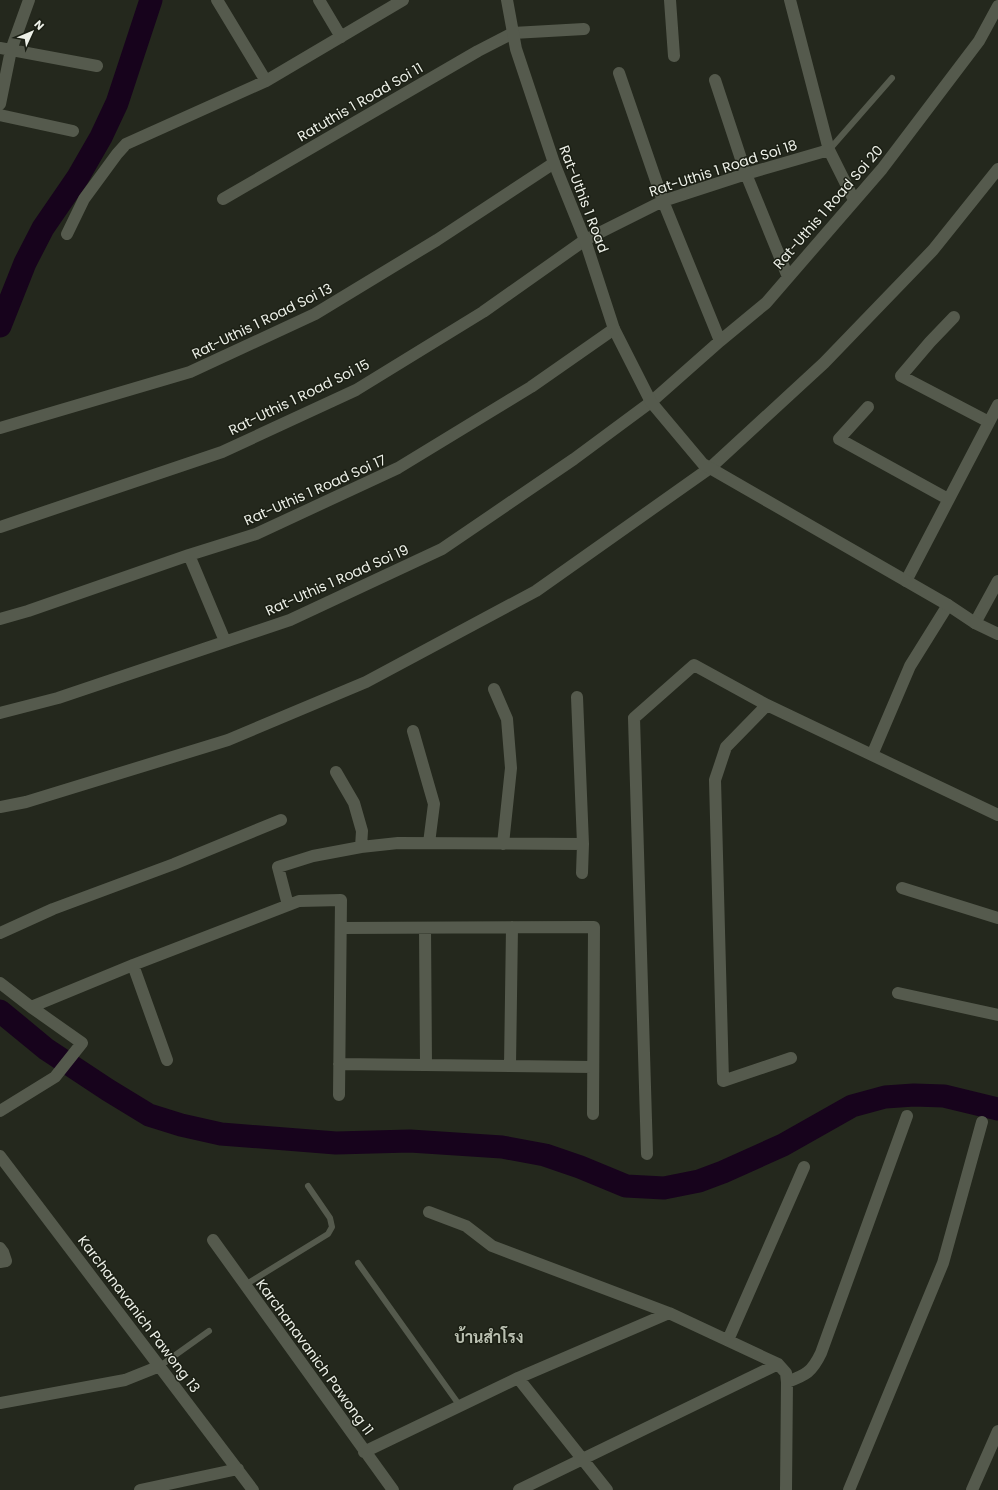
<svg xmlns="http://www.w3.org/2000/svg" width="998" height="1490" font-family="Poppins,Sarabun,sans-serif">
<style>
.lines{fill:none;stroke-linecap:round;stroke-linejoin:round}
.river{stroke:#17031c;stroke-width:23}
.lane{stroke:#555a4d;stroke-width:6}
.street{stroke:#555a4d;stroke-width:12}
.secondary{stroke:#555a4d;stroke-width:12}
.labels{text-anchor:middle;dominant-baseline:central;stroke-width:3;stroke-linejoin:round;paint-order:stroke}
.street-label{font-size:14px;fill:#edf0e8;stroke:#1b1f14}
.quarter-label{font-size:16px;font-weight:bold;fill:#bbc1b2;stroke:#1b1f14}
</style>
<rect width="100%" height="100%" fill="#24281d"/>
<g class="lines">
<!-- river -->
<path class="river" d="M0,326L25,263L43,228L78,177L101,137L117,103L151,0
M0,1011L46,1049L108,1090L149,1115L181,1125L221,1134L336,1143L410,1141L502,1147L545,1155L580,1167L626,1186L664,1188L699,1181L723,1172L783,1145L852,1106L885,1097L914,1095L944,1096L998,1109"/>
<!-- lane -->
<path class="lane" d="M829,150L892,78
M358,1263L460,1406
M245,1285L328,1234L332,1227L330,1218L308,1186
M160,1366L209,1331"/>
<!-- street -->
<path class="street" d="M217,0L266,81
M319,0L341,37
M670,0L674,56
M790,0L829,150L854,200
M0,48L97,66
M619,73L663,201L720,341
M715,80L746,174L788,277
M0,104L11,50L29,0
M0,115L73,131
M223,199L478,51L513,33L584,29
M67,234L84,199L117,154L126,144L266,81L403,0
M954,317L930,342L901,376L989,422
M868,407L839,439L948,499
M0,428L190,372L315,314L437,240L554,163
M0,527L222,452L356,390L483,312L585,240L663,201L746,174L829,150
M189,555L225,641
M906,581L998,405
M0,619L28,611L189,555L256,534L398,468L531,387L614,329
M975,623L998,581
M494,689L507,719L511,768L503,844
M577,697L583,844L582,873
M767,705L726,747L715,780L723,1081L791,1058
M0,713L58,698L290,620L442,549L574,459L651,402L720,341L766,303L882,169L979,41L998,6
M413,731L434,804L429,843
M872,755L910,666L948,605
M336,772L354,803L362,831L361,847
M0,807L26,802L228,740L366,682L536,591L710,468L824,363L933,250L998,169
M902,888L998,918
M288,905L278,867L313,856L361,847L398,843L583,844
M341,928L594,927L593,1114
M425,928L426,1065
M0,933L53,909L174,864L281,820
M133,965L167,1060
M0,983L31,1007L82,1043L55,1077L0,1111
M898,993L998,1015
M31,1007L133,965L299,901L341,900L339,1095
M339,1064L593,1067
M510,1066L512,927
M647,1154L634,718L694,665L767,705L998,815
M0,1156L253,1490
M429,1212L466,1226L492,1246L669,1313L778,1364L786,1373L787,1382L786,1490
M213,1240L393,1490
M0,1248L3,1252L6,1261L0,1262
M728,1340L804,1167
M518,1378L607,1490
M787,1382C806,1375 812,1372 821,1353L907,1116
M0,1403L125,1380L160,1366
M364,1452L518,1378L669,1313
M140,1490L238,1469
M519,1490L778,1364
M849,1490L943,1263L982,1122
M972,1490L998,1431"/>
<!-- secondary -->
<path class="secondary" d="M507,0L516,49L554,163L585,240L614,329L651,402L703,464L948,605L975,623L998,634"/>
</g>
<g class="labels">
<!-- street labels -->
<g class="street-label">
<text transform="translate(360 102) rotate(-30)">Ratuthis 1 Road Soi 11</text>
<text transform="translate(723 168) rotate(-18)">Rat-Uthis 1 Road Soi 18</text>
<text transform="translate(584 199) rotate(69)">Rat-Uthis 1 Road</text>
<text transform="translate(828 207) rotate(-49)">Rat-Uthis 1 Road Soi 20</text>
<text transform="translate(262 321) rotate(-26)">Rat-Uthis 1 Road Soi 13</text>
<text transform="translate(299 397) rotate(-26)">Rat-Uthis 1 Road Soi 15</text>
<text transform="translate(315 490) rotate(-24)">Rat-Uthis 1 Road Soi 17</text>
<text transform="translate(337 580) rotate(-24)">Rat-Uthis 1 Road Soi 19</text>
<text transform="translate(139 1314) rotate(53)">Karchanavanich Pawong 13</text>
<text transform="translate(315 1357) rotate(54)">Karchanavanich Pawong 11</text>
</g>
<!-- quarter labels -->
<g class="quarter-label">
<text x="489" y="1337">บ้านสำโรง</text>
</g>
</g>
<!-- north arrow -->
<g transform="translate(32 32) rotate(46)" stroke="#1b1f14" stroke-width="3" paint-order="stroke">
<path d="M0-3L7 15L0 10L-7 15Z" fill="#edf0e8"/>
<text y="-6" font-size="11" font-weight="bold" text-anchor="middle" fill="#edf0e8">N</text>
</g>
</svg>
